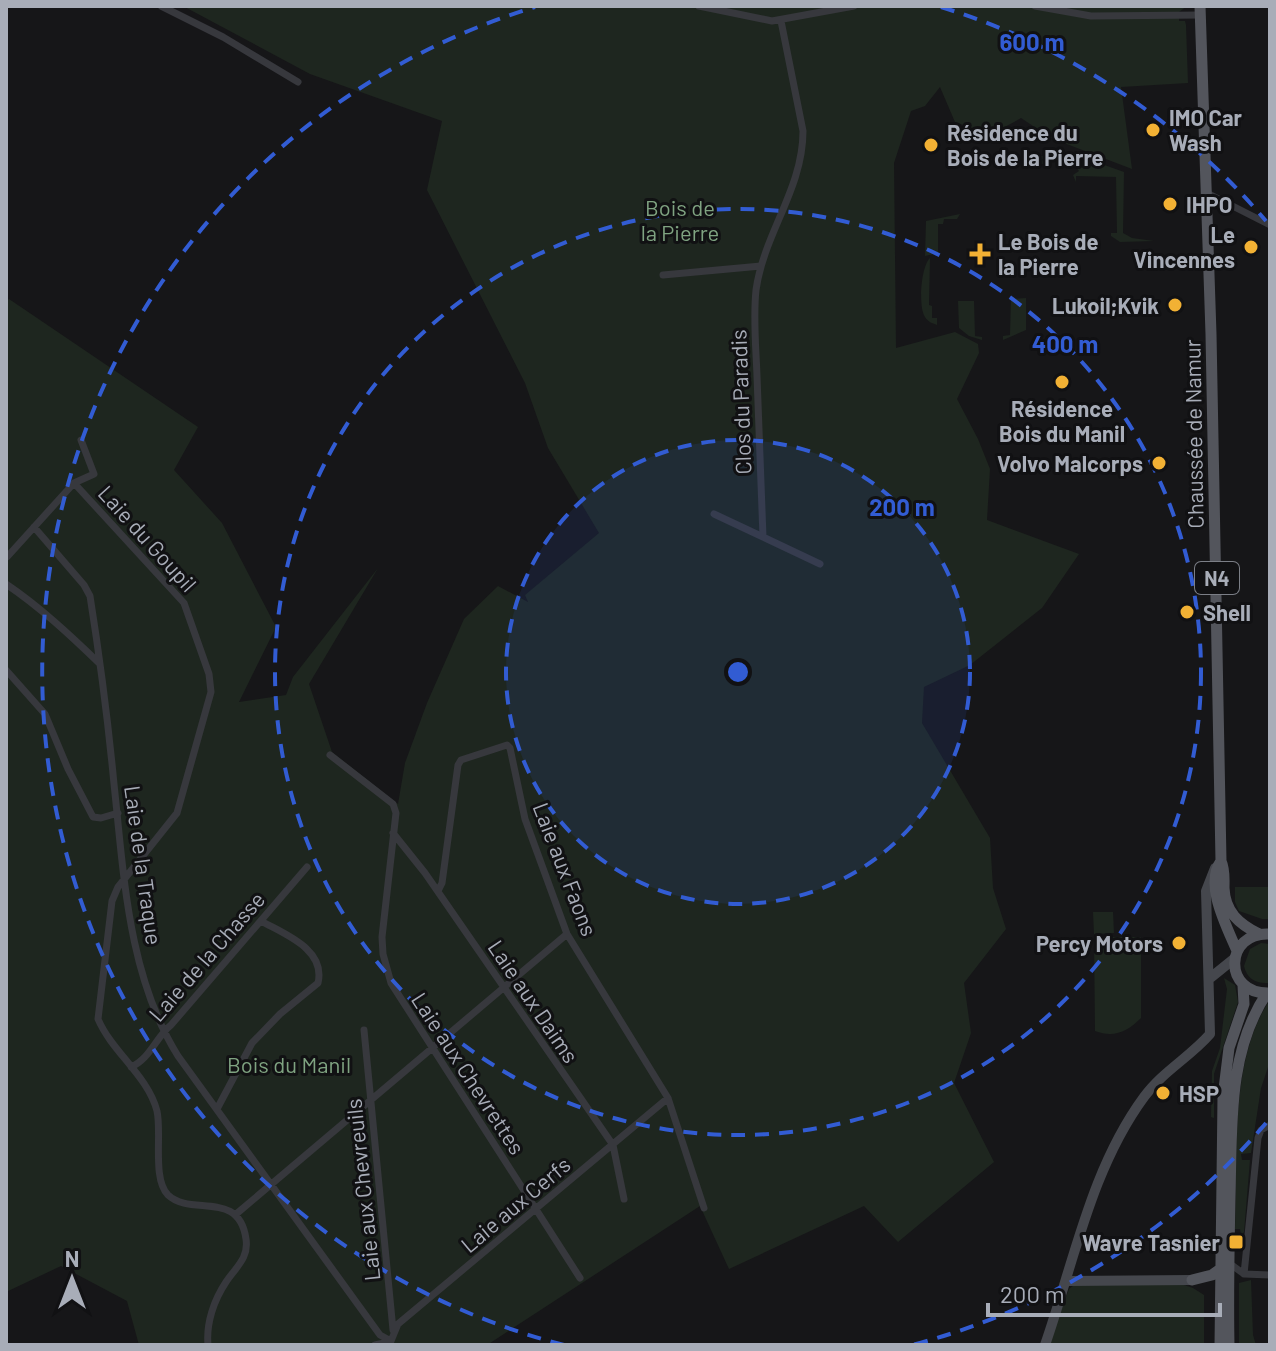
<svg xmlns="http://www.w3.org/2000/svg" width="1276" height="1351" font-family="Barlow,sans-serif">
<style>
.green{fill:#1e261f}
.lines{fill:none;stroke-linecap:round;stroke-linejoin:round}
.street{stroke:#37383d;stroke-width:7}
.secondary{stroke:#45474d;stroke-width:10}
.primary{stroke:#53555c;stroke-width:11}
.ring{fill:none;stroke:#325cd3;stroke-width:4;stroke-dasharray:14 10}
.poi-dot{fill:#f2b134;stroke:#111113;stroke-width:3}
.labels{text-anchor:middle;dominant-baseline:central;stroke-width:6;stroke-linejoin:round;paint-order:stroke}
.shield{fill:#111113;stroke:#7b7e86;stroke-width:2}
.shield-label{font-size:20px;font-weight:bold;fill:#a8adb8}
.poi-label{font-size:22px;font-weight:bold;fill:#a8adb8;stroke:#111113;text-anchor:start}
.park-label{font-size:22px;fill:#7fa381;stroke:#111113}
.street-label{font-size:22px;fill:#a8adb8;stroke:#111113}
.centre{fill:#325cd3;stroke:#111113;stroke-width:4}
.ring-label{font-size:24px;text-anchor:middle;font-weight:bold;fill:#325cd3;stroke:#111113;stroke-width:6;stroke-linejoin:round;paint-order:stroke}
</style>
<rect width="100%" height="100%" fill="#161618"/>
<!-- green -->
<path class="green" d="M183,6H1187L1179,12V21H1185L1186,25L1188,83L1121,87L1132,169L1051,138L1021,118C994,135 985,133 955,122L940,87L925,106L911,111L894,163L896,348L955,332L978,344L979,353L957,399L978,439L990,469L987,520L1079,554L1042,608L970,665L924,687L922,723L990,838L993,888L1006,929L964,983L971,1033L954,1083L994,1162L898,1242L864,1206L729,1269L700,1206L487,1345H139L127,1301L61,1266L6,1292L8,1081L6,1045V302L9,299L198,427L174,470L222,523L276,627L239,702L286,695L293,677L378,568L309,684L332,752L398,804L405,763L427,703L464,619L498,586L528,602L525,595L599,533L548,448L525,383L427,190L442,121L310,74Z
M1068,152L1124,172L1123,233L1132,238L1154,241L1120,242L1111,236V233H1117L1116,177L1076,176V182L1073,175L1079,171L1074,164L1069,167L1060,159H1042L1044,164H1038V156H1062V153Z
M960,214L957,219H944L943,224H938V253L925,256L926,221Z
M930,258L929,305L932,306V318H937V325C932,323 928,322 925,317C918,307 921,266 930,258Z
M1026,298V330L1003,340V336L1010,335L1011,299Z
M958,301H974L975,336L982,337V340L969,336L959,328Z
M1235,887H1270V919H1262L1239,911L1235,902Z
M1093,912H1113L1114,933L1094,934Z
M1094,937H1141V1018C1127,1032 1114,1038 1095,1031Z
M1261,943L1270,944L1269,983C1256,984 1247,979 1244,966L1250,949Z
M1224,978L1235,985L1238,1002L1214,1074V1118L1211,1117L1212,1071L1220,1048L1227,989Z
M1270,1000V1061L1261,1088L1251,1153L1241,1154L1242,1160H1250L1244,1232L1241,1236L1240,1229H1235C1238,1159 1229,1059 1270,1000Z
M1251,1280L1253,1335L1256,1345H1239V1283Z
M1181,1284L1193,1288L1204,1295V1345H1048L1069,1289L1074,1285Z"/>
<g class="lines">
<!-- street -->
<path class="street" d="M161,6L223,37L298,82
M699,6L772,21L854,6
M1035,6L1091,16L1200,15
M1207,193L1270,225
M663,275L761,266
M74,483L184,603L209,674L211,692L177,813L118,887L112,901L98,1019C112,1052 148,1076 157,1111C162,1133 152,1179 168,1195C191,1217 239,1189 246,1239C249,1258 236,1267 226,1282C214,1300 206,1323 208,1345
M714,514L763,537C761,483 759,430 757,376C756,348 753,318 756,290C764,233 803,189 803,131L781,21
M34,527L84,585L90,596C100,659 108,721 114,784C124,876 128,976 178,1056L380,1335L391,1341
M763,537L820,564
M7,557L74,483L94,474L81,440
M6,584C40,607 70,635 99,663
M6,670L45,714L68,769L93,817L101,818L118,813
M330,755L393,804L396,813L382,937L383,954L391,983L580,1278
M393,833L425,873L613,1145L624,1199
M438,891L442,883L458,765L461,760L507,745L510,748L525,819L567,934L668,1098L704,1208
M364,1030L393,1330
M131,1067C150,1059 156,1037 171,1025L307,867
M217,1109L252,1043L280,1014L318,983C326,949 284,934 261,921
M235,1215L567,934
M1229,1263L1244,1274L1270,1275
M1244,1274L1258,1138L1261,1130L1270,1125
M391,1341L398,1324L668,1098
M375,1345L389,1342"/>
<!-- secondary -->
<path class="secondary" d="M1209,979L1235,958
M1067,1281L1192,1280
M1045,1345C1074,1262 1091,1169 1144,1097C1162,1072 1190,1057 1210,1034L1206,891L1215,868"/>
<!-- primary -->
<path class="primary" d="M1200,6L1211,334L1221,861C1225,870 1224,878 1224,888C1225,912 1239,924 1259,934
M1221,861C1204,885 1227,927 1237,951
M1270,934C1224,931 1222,995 1270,993
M1192,1280L1212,1275L1219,1270
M1220,1345L1223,1097L1229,1048L1244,1004L1243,985
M1229,1345C1228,1296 1229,1246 1230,1197C1232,1129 1227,1052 1267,993"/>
</g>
<!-- distance rings -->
<circle cx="738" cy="672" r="232" fill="#325cd3" fill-opacity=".12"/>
<g class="ring">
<circle cx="738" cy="672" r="232"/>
<circle cx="738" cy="672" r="463"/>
<path d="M1266 1123A695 695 0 0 1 912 1345M564 1345A695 695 0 0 1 535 7M941 7A695 695 0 0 1 1266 221"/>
</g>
<!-- markers -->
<g class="poi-dot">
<circle cx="1153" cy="130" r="8"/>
<circle cx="931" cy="145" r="8"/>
<circle cx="1170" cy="204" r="8"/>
<circle cx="1251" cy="247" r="8"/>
<path d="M976 242h8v8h8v8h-8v8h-8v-8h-8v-8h8z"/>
<circle cx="1175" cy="305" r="8"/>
<circle cx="1062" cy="382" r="8"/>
<circle cx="1159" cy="463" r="8"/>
<circle cx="1187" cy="612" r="8"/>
<circle cx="1179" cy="943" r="8"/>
<circle cx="1163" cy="1093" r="8"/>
<rect x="1228" y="1234" width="16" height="16" rx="4"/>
</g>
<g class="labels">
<!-- shield labels -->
<rect class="shield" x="1195" y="562" width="44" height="32" rx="6"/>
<g class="shield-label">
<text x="1217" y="578">N4</text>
</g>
<!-- poi labels -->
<g class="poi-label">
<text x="1169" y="117">IMO Car<tspan x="1169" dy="25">Wash</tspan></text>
<text x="947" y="132">Résidence du<tspan x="947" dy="25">Bois de la Pierre</tspan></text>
<text x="1186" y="204">IHPO</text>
<text x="1235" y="234" text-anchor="end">Le<tspan x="1235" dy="25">Vincennes</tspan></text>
<text x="998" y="241">Le Bois de<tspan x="998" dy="25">la Pierre</tspan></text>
<text x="1159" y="305" text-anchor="end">Lukoil;Kvik</text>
<text x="1062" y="408" text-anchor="middle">Résidence<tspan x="1062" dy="25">Bois du Manil</tspan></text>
<text x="1143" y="463" text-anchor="end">Volvo Malcorps</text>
<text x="1203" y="612">Shell</text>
<text x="1163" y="943" text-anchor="end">Percy Motors</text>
<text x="1179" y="1093">HSP</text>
<text x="1220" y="1242" text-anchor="end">Wavre Tasnier</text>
</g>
<!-- park labels -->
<g class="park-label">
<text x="680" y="207">Bois de<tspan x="680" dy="25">la Pierre</tspan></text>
<text x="289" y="1064">Bois du Manil</text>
</g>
<!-- street labels -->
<g class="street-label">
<text transform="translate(740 402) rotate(-92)">Clos du Paradis</text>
<text transform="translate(1193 434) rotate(-91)">Chaussée de Namur</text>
<text transform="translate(148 538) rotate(48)">Laie du Goupil</text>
<text transform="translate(144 865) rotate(82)">Laie de la Traque</text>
<text transform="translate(566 869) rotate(69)">Laie aux Faons</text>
<text transform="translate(206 956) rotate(-49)">Laie de la Chasse</text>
<text transform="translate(534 1001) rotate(56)">Laie aux Daims</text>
<text transform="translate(469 1073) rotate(57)">Laie aux Chevrettes</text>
<text transform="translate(362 1190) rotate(-96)">Laie aux Chevreuils</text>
<text transform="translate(515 1204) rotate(-40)">Laie aux Cerfs</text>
</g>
</g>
<circle cx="738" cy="672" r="12" class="centre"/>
<g class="ring-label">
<text x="1032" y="51">600 m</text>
<text x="1065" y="353">400 m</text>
<text x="902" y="516">200 m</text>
</g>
<!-- border -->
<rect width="1276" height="1351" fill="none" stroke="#a8adb8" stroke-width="16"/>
<!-- north arrow -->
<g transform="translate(72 1279)" stroke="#111113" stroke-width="6" paint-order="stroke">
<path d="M0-6L14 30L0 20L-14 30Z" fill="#a8adb8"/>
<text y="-12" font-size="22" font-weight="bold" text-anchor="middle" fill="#a8adb8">N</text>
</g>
<!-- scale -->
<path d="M988 1303v12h232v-12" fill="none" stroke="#a8adb8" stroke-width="4"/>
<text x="1000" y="1303" font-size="24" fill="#a8adb8" stroke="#111113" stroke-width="6" paint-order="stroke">200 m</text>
</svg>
